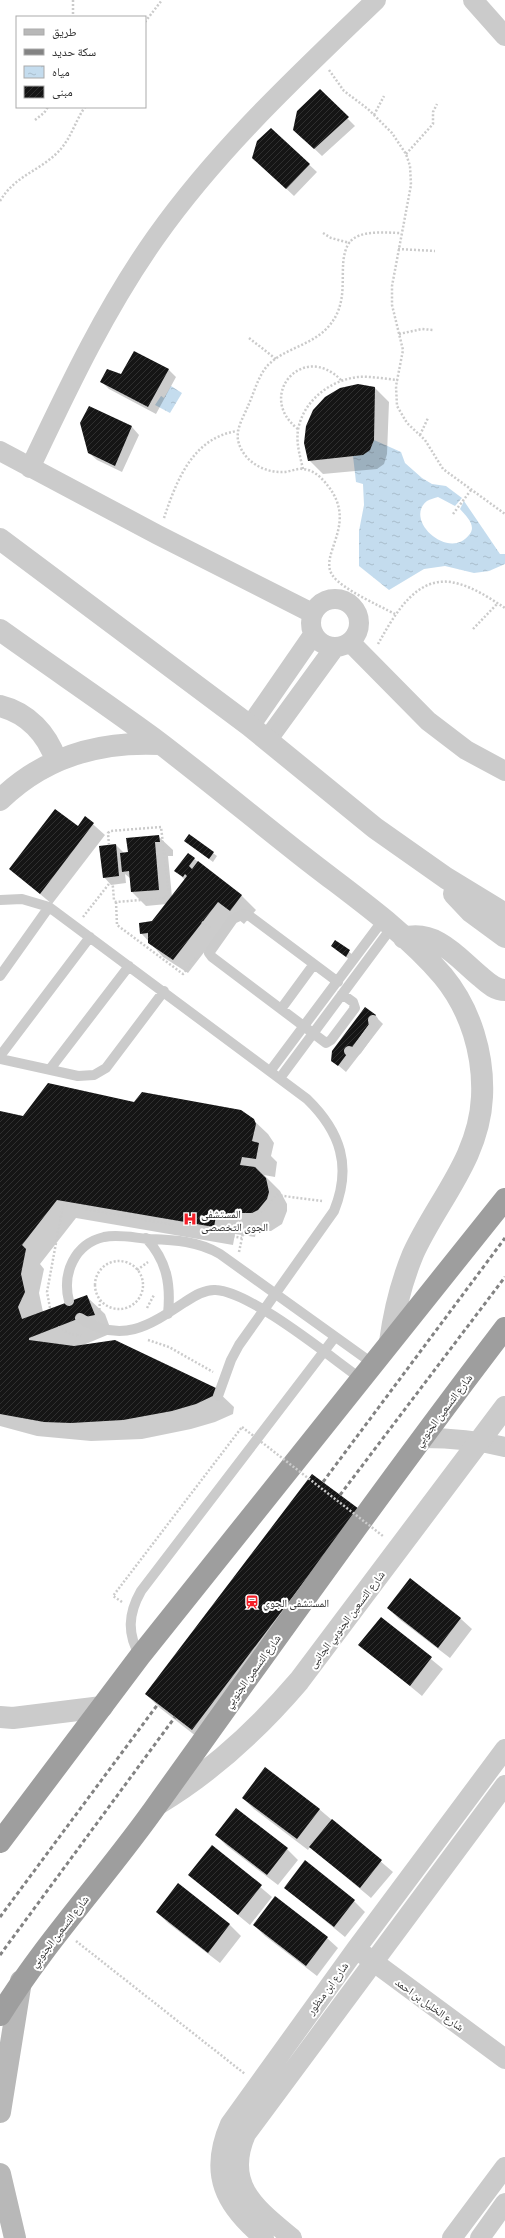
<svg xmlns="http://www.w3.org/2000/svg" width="505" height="2238" font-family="Commissioner,'Noto Naskh Arabic',sans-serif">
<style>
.water{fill:url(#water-ripples)}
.shadow{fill:#0003}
.building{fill:url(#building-hatch)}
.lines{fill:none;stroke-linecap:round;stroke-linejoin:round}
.path{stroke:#cbcbcb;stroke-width:2.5;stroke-dasharray:2 2;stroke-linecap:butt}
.service{stroke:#cbcbcb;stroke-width:10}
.minor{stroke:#cbcbcb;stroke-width:20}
.tertiary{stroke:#cbcbcb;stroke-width:22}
.secondary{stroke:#b8b8b8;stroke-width:22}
.trunk{stroke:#9e9e9e;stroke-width:22}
.rail{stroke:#838383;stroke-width:3;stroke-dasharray:4 3;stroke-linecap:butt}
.path-bridge{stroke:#cbcbcb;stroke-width:2.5;stroke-dasharray:2 2;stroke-linecap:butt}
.labels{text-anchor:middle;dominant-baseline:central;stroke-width:4;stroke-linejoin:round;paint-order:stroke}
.poi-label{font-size:11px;fill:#2e2e2e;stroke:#fff;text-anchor:start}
.street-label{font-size:11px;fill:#2e2e2e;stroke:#fff}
</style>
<defs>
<pattern id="water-ripples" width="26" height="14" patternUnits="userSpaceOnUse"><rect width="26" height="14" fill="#c4dcee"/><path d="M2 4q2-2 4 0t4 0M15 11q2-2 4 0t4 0" fill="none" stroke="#a9bdcc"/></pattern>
<pattern id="building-hatch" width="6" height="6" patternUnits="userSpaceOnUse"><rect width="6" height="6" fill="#151515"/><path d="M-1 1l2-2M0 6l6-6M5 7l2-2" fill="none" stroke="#2f2f2f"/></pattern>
</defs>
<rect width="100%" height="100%" fill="#fff"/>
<!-- water -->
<path class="water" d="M171,386L182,393L170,413L155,405L161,396L164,398Z
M374,440L401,452L405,463L422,478L432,484L446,486L462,498L455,506L438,497C435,498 430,499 427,501C403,520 449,561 469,535C477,526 467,517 460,509L464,501L500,554H505V564L489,571L474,573L445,566L424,569L389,590L359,566V531L364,505L363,484L356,482L353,456C366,455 370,451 374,440Z"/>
<!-- shadow -->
<path class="shadow" d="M320,91L355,126L322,156L302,137Z
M271,129L317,172L294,196L261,165Z
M134,352L169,370L176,377L156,414L109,389L102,382L121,375Z
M375,388L389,402L387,454L384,464L377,469L323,474L309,460Z
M89,407L132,427L139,435L122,472L97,460L89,453Z
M86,818L105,835L52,904L10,869L78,828Z
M158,836L173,850V856H168L172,897L185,880L175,870L188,854L242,896L256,910L244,924L233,915L188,973L163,957L141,933L167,904L146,906L132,892L131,879L125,874L126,883L111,885L104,877L116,845L124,853L129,852Z
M185,841L213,853L217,856L213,862Z
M335,941L353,955L350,960L335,949Z
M375,1016L383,1024L346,1072L332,1060Z
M135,1103L240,1111L249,1116L268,1134L274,1143L271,1156L277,1162L275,1177L264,1175L280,1191L287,1204V1211L282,1224L271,1231H256L255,1237L235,1234L233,1245L76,1218L40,1264L44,1269L39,1293L43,1312L86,1296L105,1314L112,1333L81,1346L215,1389L234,1407L233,1414L215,1422L191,1429L142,1439L91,1441L37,1436L0,1426V1112L24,1117Z
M358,1510L206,1744L160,1708L146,1694Z
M410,1580L461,1619L472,1629L450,1658L399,1619L388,1608Z
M381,1618L443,1669L422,1696L360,1645Z
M243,1798L319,1809L393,1872L371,1898L310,1847L308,1850L254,1809Z
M216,1835L287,1849L298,1860L278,1885L227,1846Z
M212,1846L272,1897L250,1925L189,1875Z
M178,1885L230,1925L241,1936L220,1963L168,1923L157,1912Z
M285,1888L354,1901L365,1912L345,1937Z
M254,1925L327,1938L338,1948L317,1976L265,1936Z"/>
<!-- building -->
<path class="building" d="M320,89L349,117L314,149L293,130L297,111Z
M271,128L310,164L286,189L252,158L257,141Z
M134,351L169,369L148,407L100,382L107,369L121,374Z
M358,384L375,387L374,440L370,450L363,455L308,461L304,443L306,426L313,410L325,397L340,388Z
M89,406L132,426L115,466L88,453L80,423Z
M55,809L78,826L85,816L94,823L40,894L9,869Z
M189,834L214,852L209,859L184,841Z
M159,835L160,842H155L159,890L131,892L129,871L122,872L120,853L128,852L126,838Z
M116,844L119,876L103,878L99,846Z
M188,853L195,858L189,866L192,869L198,861L242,895L230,911L218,902L173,960L148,943V933L140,934L139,923L152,921L187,876L185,874L183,877L174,871Z
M335,940L350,950L346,957L331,946Z
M365,1007L376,1015L338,1066L331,1061L332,1051Z
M48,1083L134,1102L142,1092L241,1110L254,1119L256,1124L252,1141L259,1143L256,1159L242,1157L240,1165L255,1167L266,1178L269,1192L267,1199L258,1210L252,1213H238L237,1219L216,1216L214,1227L57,1200L22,1245L26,1249L21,1274L25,1292L18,1307L22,1319L87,1295L95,1315L80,1318L29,1338V1340L74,1346L115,1340L216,1388L215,1395L196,1404L172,1411L123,1420L71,1423L44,1422L0,1414V1111L23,1116Z
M312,1474L359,1509L192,1730L145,1694Z
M410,1578L461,1618L438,1648L387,1608Z
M381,1617L432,1657L410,1686L358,1645Z
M265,1767L320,1809L297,1839L242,1798Z
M236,1808L288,1848L267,1875L215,1835Z
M332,1819L382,1860L360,1888L309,1847Z
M212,1845L262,1885L238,1915L188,1875Z
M305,1860L355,1900L334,1927L284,1888Z
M178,1883L230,1924L208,1953L156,1912Z
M275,1896L328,1937L306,1966L253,1925Z"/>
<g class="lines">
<!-- path -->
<path class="path" d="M73,0V17
M145,22L162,0
M329,70L344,91L368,109L392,133L406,154L410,166L411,185L392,286V305L403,350L396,386L397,406L407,423L425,440L443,469L505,514
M374,115L384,96
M35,120L44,113L48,107
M406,154L433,124V112L437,104
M0,201C15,176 37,172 56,154C71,140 74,123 85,107
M323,233L331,238L350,243
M398,249L435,251
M399,334L422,329L433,330
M249,338L276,359
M298,429C255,396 303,341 341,380
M420,435L428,418
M303,469C300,456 296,443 298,430C303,401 330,380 358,377C371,376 385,379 398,380
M453,514L471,490
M164,518C177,479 193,438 237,431
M395,614C380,606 342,589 333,576C317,555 359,525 328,486C322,478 314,470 303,469C297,468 290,472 283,472C263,473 242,460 238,440C236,428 244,416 248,406C254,393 258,376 268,365C285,348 313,345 329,326C353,298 335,265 349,243C359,229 387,233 401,233
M473,629L498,603
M378,644C395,614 418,571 459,584C475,588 491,599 505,608
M109,845L108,833L110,831L161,827L169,895L165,898L116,902L114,900L112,876
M118,863H121
M116,902L117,925L183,974L196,957
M83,917L112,880
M202,922L210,928
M205,1231L242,1238
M239,1252L245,1224L266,1208L276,1195L322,1201
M95 1285a24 24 0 1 1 48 0a24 24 0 1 1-48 0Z
M137,1270L148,1262
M50,1308L47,1292L63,1205L173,1225
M147,1308L154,1295
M99,1314L100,1301
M58,1327L69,1333L81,1336
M148,1340L169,1347L213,1372
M122,1602L113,1596L242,1427
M76,1941L245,2074"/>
<!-- service -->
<path class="service" d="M0,900L22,899L49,907L307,1099C341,1132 352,1167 334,1211L239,1345L231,1360L218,1396
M0,976L49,907
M338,982L251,917L244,914L233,919L209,953L212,957L326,1043L331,1040L355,1008L353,1002L342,994
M281,1009L314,964
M349,1051L353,1053L357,1050L374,1026L373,1020
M0,1056L90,937
M0,1059L78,1076L94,1075L106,1068L164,991
M50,1069L129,966
M271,1070L383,920
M280,1078L392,927
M146,1238C167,1261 171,1284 168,1314
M69,1301C62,1274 74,1244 104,1237C119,1234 135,1238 150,1239C175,1240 198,1241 220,1254L372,1363
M80,1318C121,1345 149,1326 185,1302C194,1296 205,1289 216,1290C251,1292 329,1356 360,1378
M140,1656C127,1634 128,1614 141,1591L335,1337"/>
<!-- minor -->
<path class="minor" d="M473,0L505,36
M0,451L158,535L312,613
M30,468C68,388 105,309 156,237C219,148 298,75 376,0
M311 623a24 24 0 1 1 48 0a24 24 0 1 1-48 0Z
M350,642L428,721L466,750L505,771
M250,726L313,635
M268,739L335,647
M422,1438C450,1438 477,1440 505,1447
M363,1954L505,2059
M264,2238C225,2206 208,2174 230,2124L356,1949L505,1749
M292,2238C256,2208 224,2185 246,2134L505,1785
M452,2238L505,2167
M480,2238L505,2203"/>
<!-- tertiary -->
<path class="tertiary" d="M0,539L250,726L375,828L446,878L505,914
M0,630C53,668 108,705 161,744C208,780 254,818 301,855C349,893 403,929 443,976C471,1010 484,1055 482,1097C479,1159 437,1201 413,1254C401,1283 394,1312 390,1342
M0,706C28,713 47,734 56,760
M0,800C44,757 100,741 160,744
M454,894L471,912L505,937
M404,938C436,929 459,959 481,977C488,983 495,990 505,990
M0,1717L13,1718L102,1707
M158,1804C213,1771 258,1729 299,1681L505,1407"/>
<!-- secondary -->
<path class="secondary" d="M0,2112L21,1981
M0,2174L15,2238"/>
<!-- trunk -->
<path class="trunk" d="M0,1842L140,1656L505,1199
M0,2015C47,1939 108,1875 159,1802C273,1643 386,1484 505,1328"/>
<!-- rail -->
<path class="rail" d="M323,1482L505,1238
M340,1495L505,1277
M0,1917L158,1704
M0,1955L175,1717"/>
<!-- path-bridge -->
<path class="path-bridge" d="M242,1427L383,1536"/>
</g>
<!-- icons -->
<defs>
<g id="hospital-bare" transform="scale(1.08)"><path d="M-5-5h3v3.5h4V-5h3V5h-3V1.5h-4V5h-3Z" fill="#f51f28" stroke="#fff" stroke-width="2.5" paint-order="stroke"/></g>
<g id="station-bare" transform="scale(1.08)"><path d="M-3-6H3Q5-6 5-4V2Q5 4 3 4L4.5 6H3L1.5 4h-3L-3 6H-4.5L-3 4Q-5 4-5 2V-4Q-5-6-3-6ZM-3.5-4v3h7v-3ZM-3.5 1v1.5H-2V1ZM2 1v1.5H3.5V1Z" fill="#f51f28" stroke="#fff" stroke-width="2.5" paint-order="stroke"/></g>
</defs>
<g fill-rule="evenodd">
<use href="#hospital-bare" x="190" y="1219"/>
<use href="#station-bare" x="252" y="1602"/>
</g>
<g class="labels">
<!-- poi labels -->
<g class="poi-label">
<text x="201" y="1213">المستشفى<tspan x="201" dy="13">الجوى التخصصى</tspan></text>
<text x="263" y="1602">المستشفى الجوي</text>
</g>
<!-- street labels -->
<g class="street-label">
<text transform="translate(443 1410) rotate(-53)">شارع التسعين الجنوبي</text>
<text transform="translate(346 1619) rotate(-53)">شارع التسعين الجنوبي الجانبى</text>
<text transform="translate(252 1671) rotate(-54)">شارع التسعين الجنوبي</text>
<text transform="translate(59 1931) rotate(-52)">شارع التسعين الجنوبي</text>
<text transform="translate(327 1988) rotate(-54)">شارع ابن منظور</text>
<text transform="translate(430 2004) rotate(36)">شارع الخليل بن احمد</text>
</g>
</g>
<!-- legend -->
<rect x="16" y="16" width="130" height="92" fill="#ffffff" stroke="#ababab"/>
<rect x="24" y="29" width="20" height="6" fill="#b8b8b8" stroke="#ababab"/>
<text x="52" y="36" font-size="12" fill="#2e2e2e">طريق</text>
<rect x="24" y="49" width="20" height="6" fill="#838383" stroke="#ababab"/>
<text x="52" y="56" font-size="12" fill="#2e2e2e">سكة حديد</text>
<rect x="24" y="66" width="20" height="12" fill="url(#water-ripples)" stroke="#ababab"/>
<text x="52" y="76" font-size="12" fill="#2e2e2e">مياه</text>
<rect x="24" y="86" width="20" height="12" fill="url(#building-hatch)" stroke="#ababab"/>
<text x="52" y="96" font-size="12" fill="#2e2e2e">مبنى</text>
</svg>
